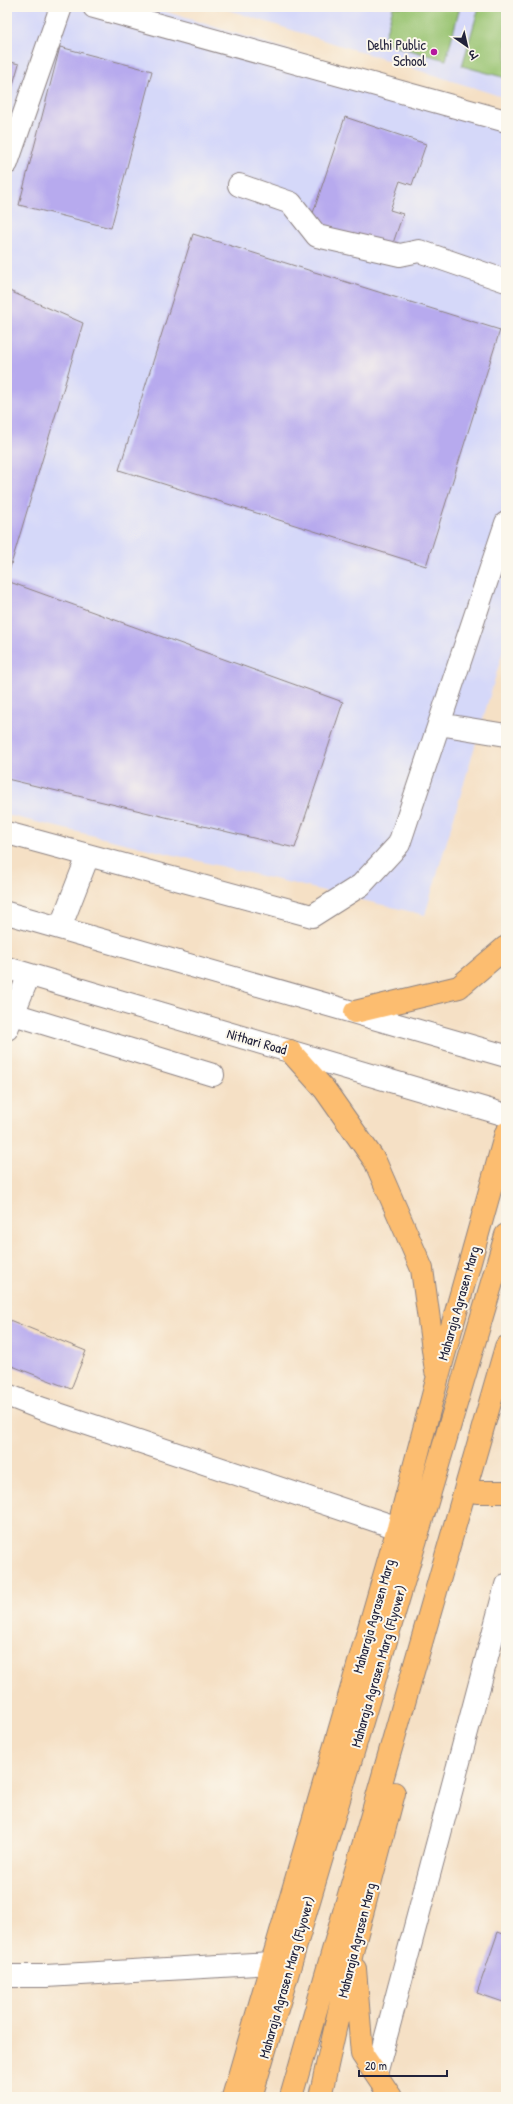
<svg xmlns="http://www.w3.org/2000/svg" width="513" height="2104" font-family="'Patrick Hand','Playpen Sans Deva',sans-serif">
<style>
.built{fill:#d5d8f9}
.green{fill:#97c370;stroke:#5c7256}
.building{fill:#b7aaee}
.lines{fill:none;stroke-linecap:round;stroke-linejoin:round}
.minor-casing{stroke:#8c8180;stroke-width:24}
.major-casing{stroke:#8c8180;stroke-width:24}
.minor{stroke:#fff;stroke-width:22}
.major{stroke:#fcbd6f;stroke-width:22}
.poi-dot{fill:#b5179e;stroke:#fbf7ec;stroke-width:1.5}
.labels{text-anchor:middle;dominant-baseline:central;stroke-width:4;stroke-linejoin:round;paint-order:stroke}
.poi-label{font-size:14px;fill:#22223b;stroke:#fbf7ec;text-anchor:end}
.street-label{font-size:14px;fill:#22223b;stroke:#fbf7ec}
</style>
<rect width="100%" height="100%" fill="#fbf7ec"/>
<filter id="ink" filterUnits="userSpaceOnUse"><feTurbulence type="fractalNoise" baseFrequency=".025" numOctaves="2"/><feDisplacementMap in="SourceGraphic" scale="8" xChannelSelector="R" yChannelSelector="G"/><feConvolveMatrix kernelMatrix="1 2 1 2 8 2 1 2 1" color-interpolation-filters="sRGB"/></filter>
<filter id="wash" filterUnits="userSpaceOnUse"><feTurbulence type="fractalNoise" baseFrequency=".012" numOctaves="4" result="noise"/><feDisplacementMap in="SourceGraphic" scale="16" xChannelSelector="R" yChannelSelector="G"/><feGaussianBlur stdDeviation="0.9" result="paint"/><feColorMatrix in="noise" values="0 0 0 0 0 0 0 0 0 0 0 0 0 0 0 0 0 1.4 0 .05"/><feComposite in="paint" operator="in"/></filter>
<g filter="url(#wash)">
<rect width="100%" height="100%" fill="#f5e0c5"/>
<!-- built -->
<path class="built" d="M7,7H151L506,118V641L425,915L7,815Z
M219,7H506V98Z"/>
<!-- green -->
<path class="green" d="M393,7H460L446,60L383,43Z
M479,7H506V78L462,66Z"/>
<g id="blocks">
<!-- building -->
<path class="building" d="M60,47L152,71L111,228L19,205Z
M7,61L19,64L7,105Z
M345,117L426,144L412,185L400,181L390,210L403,214L391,249L310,222Z
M193,234L500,330L426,566L119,470Z
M7,290L83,323L7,578Z
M7,581L343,702L295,848L7,779Z
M7,1319L86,1351L71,1389L7,1364Z
M498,1932L506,1935V2003L477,1993Z"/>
</g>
</g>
<g filter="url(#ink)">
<use href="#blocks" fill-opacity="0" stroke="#8c8180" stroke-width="1"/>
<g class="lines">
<!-- minor casing -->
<g class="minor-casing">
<path id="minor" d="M94,7L506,121
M7,163L61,7
M239,185L291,203L317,236L400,255L419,251L506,281
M439,724L506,735
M7,833L312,916L361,885L399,844L506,523
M7,913L506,1056
M60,928L88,856
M7,968L506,1115
M7,1012L213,1075
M7,1029L29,975
M7,1395L40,1408L398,1528
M7,1976H46L272,1963
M376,2074L506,1585"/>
</g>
<!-- major casing -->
<g class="major-casing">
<path id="major" d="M355,1012L459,987L506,947
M290,1051L325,1090L375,1161L422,1269L436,1371
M477,1492H506
M355,1969L362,2054L391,2097
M233,2097L398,1528L437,1380L506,1133
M251,2097L506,1235
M291,2097L506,1347
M320,2097L353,1948L394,1793"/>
</g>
<!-- minor -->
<use href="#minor" class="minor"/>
<!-- major -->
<use href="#major" class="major"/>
</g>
</g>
<!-- markers -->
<circle class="poi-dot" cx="434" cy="52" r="4"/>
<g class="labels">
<!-- poi labels -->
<g class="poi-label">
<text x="426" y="44">Delhi Public<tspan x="426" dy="16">School</tspan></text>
</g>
<!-- street labels -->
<g class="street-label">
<text transform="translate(257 1041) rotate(16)">Nithari Road</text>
<text transform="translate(458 1303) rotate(-74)">Maharaja Agrasen Marg</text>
<text transform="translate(373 1616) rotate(-74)">Maharaja Agrasen Marg</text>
<text transform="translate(378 1666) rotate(-74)">Maharaja Agrasen Marg (Flyover)</text>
<text transform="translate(356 1940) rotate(-76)">Maharaja Agrasen Marg</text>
<text transform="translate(286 1977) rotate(-74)">Maharaja Agrasen Marg (Flyover)</text>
</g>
</g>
<!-- margin -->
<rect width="513" height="2104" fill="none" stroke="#fbf7ec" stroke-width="24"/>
<!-- north arrow -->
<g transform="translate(467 46) rotate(146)" stroke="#fbf7ec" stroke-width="3" paint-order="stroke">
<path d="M0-3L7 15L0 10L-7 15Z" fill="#22223b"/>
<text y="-6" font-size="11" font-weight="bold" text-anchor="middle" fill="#22223b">उ</text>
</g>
<!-- scale -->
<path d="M359 2070v6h88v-6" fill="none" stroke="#22223b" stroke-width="2"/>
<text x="365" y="2070" font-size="12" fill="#22223b" stroke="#fbf7ec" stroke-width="3" paint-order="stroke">20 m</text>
</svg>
